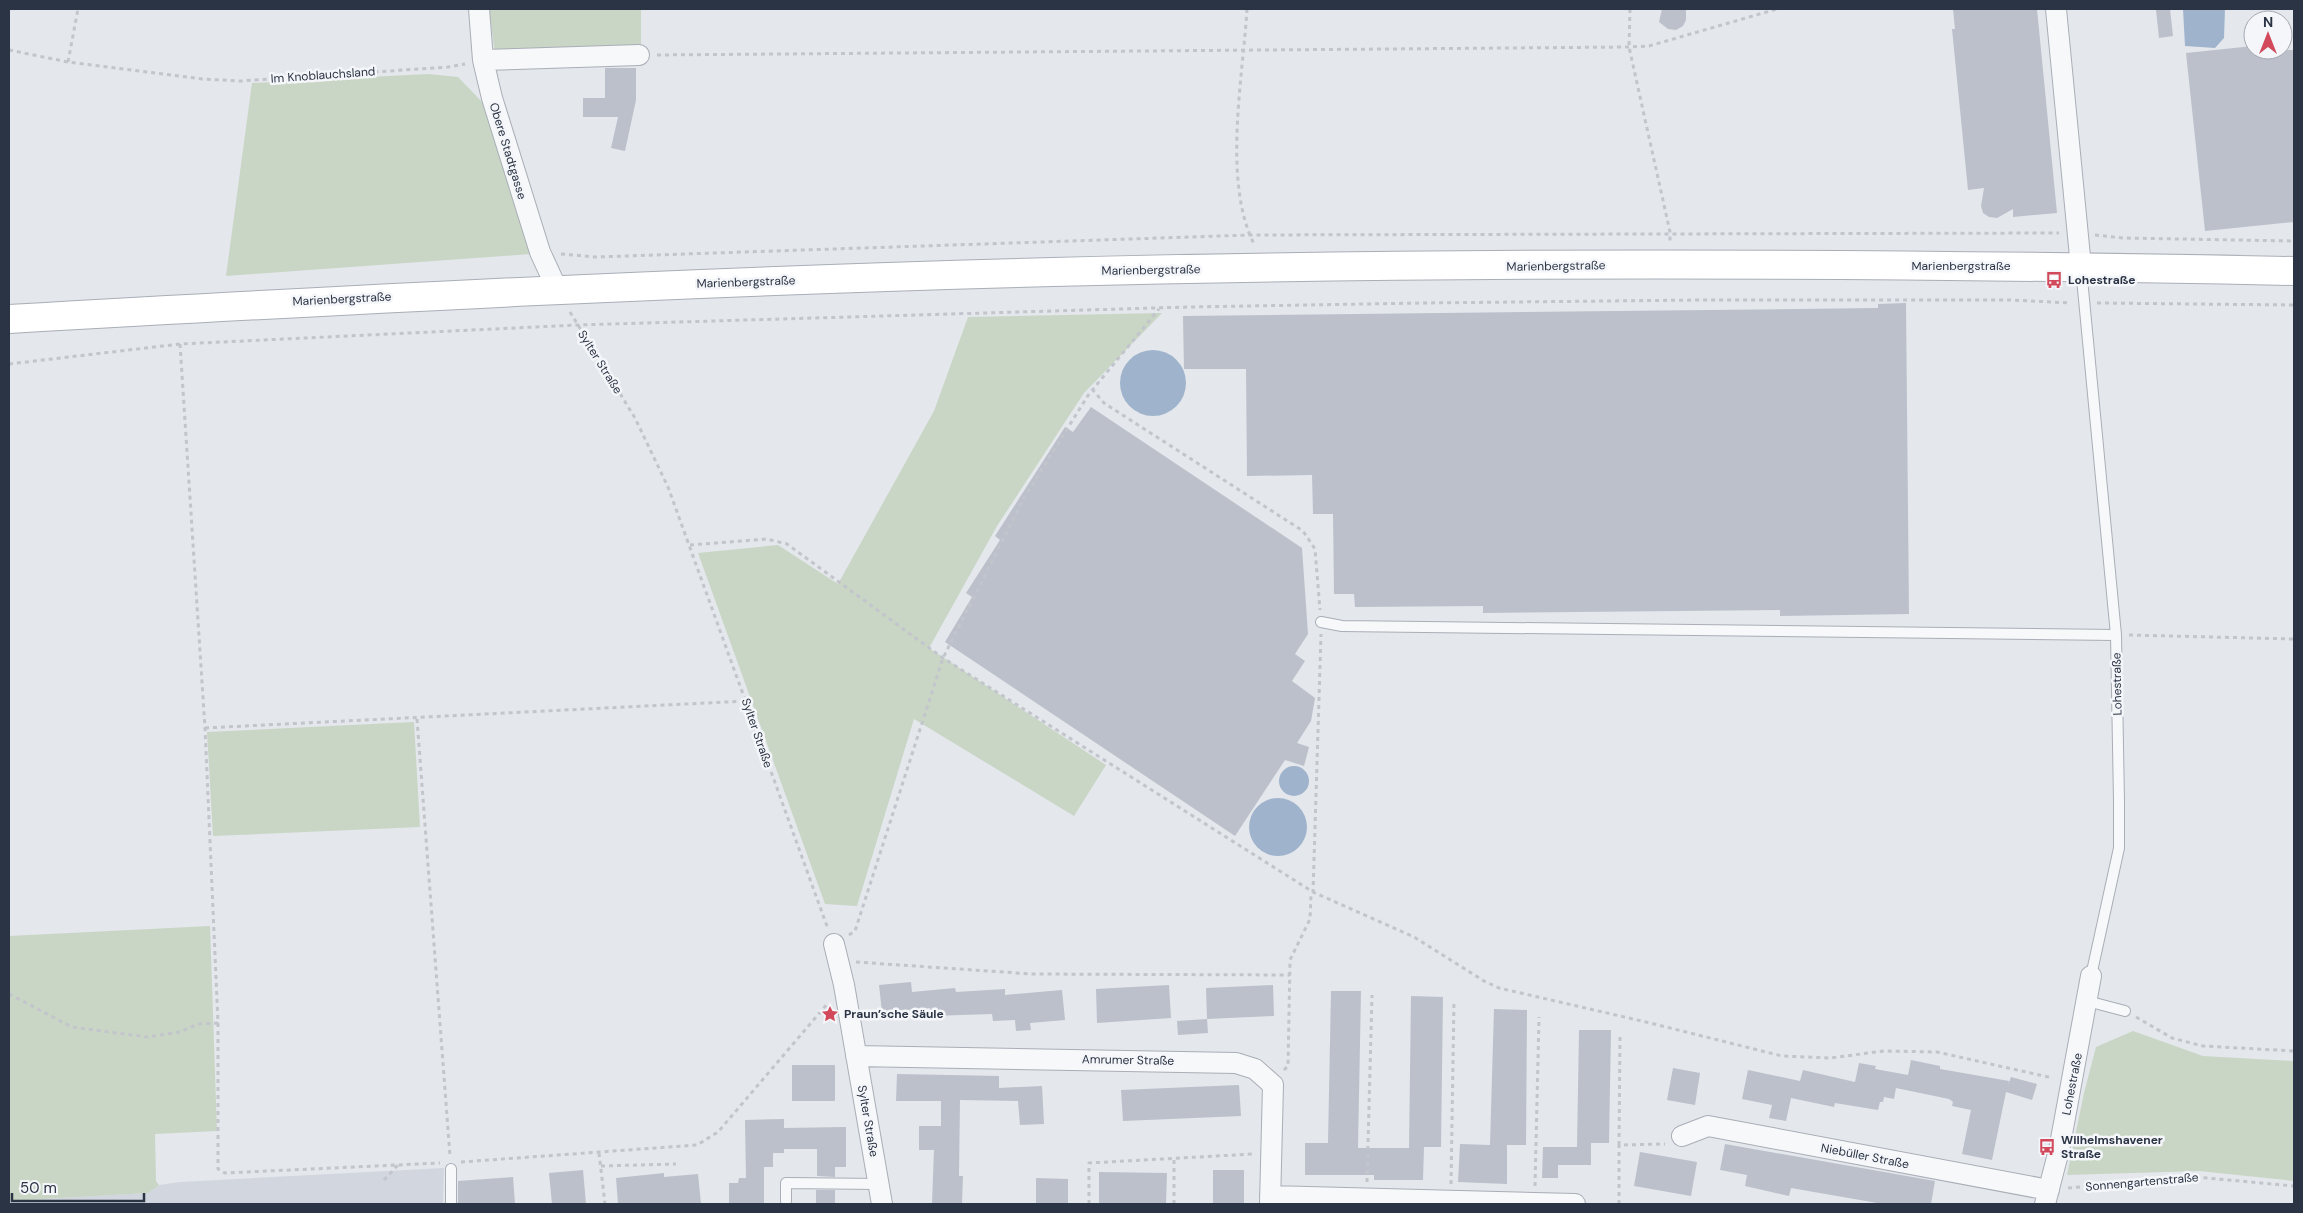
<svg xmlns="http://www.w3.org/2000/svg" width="2303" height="1213" font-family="'DM Sans',sans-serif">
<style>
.built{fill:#d2d6de}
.green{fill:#c9d6c5}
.water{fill:#9fb4cc}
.building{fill:#bbc0ca}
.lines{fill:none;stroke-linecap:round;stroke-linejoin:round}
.service-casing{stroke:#a9aeb7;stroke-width:12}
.minor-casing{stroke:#a9aeb7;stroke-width:22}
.secondary-casing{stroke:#a9aeb7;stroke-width:30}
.path{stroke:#c2c5cb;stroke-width:3;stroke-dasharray:4 4;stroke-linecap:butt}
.service{stroke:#f7f8fa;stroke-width:10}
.minor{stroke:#f7f8fa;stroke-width:20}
.secondary{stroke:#fff;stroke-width:28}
.labels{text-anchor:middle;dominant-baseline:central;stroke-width:5;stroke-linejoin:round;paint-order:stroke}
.street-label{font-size:12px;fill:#2b3445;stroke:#f4f6f9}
.poi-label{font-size:12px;font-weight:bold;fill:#2b3445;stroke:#f4f6f9;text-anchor:start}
</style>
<rect width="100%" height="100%" fill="#e4e7ec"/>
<!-- built -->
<path class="built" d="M444,1168L443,1204H9V1201L147,1193L159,1185L180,1182Z"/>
<!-- green -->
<path class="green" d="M489,9H641V49L495,54Z
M428,74L458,77L486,106L531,254L226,276L252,83Z
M1162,313L1084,393L997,526L929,648L1106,765L1074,816L914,719L857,906L825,904L698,553L778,545L838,584L934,411L968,317Z
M414,722L420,827L213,836L207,732Z
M210,926L217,1131L155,1134L156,1181L159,1185L148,1193L9,1201V936Z
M2133,1031L2203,1056L2294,1061V1181L2199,1171L2067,1175L2084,1093L2096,1047Z"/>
<!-- water -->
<path class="water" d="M2183,9H2225L2224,38L2215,48L2185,46Z
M1120 383a33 33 0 1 1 66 0a33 33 0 1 1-66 0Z
M1279 781a15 15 0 1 1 30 0a15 15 0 1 1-30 0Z
M1249 827a29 29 0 1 1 58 0a29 29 0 1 1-58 0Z"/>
<!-- building -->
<path class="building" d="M1662,9H1686V20L1683,26L1676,30L1668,29L1659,22Z
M1953,9H2037L2057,213L2013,217V209L1997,218L1989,217L1983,213L1981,206L1984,188L1968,190L1952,29H1955Z
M2170,9L2173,36L2159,38L2156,10Z
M2253,46V50H2294V222L2205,231L2186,53Z
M605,68H636V100L625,151L611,148L618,117H583V98H605Z
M1906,303L1909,614L1780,616V610L1483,613V606L1355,607L1354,594H1334L1333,514H1313L1312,475L1247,476L1246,369H1184L1183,316L1878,308V304Z
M1091,407L1302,548L1308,634L1295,654L1305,661L1292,681L1315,698L1311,721L1297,743L1309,747L1304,766L1285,760L1235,836L945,642L972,597L966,593L1000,540L995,536L1065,427L1073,432Z
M911,982L912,992L955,988L956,992L1005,989V995L1062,990L1065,1020L1030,1023L1031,1030L1016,1031L1015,1020L993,1021L992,1014L930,1016V1008L882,1012L879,985Z
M1169,985L1171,1018L1097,1023L1096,989Z
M1273,985L1274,1016L1207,1019L1206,988Z
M1331,991H1361L1358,1148H1409L1411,996L1443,997L1441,1147H1424L1423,1180H1374V1175H1305V1143H1328Z
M1494,1009L1527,1010L1526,1145H1507V1184L1458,1182L1460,1144L1490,1145Z
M1207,1019L1208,1033L1178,1035L1177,1021Z
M1579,1030H1611L1609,1143H1591V1165H1558V1178H1542L1543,1147H1577Z
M1911,1060L1940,1066V1069L2009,1081L2008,1085L2011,1077L2037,1084L2032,1100L2006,1092L1992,1160L1962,1154L1971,1110L1952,1106L1953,1102L1949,1099L1896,1088L1894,1099L1884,1097L1883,1102H1880L1878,1110L1835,1103L1834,1107L1791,1098L1786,1121L1769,1118L1772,1105L1742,1099L1748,1070L1800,1081L1803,1070L1855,1082L1859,1063L1876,1066L1875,1069L1908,1075Z
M792,1065H835V1101H792Z
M1673,1068L1700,1073L1695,1105L1667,1100Z
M897,1074L999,1076V1088L1042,1086L1044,1124L1020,1125L1018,1101L960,1100L959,1176H963L962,1204H932L934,1150H919V1126H941V1101H896Z
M1239,1085L1241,1116L1123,1121L1121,1090Z
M784,1119V1128L846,1127V1167H835V1177L817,1176V1149H784V1153H773V1167H764V1204H729V1183H738L739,1178H746L745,1120Z
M1725,1144L1935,1181L1931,1204H1883L1791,1188L1789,1196L1745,1186L1747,1175L1720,1170Z
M1640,1152L1697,1162L1691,1196L1634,1186Z
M583,1170L586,1204H552L549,1173Z
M1213,1170H1244V1204H1213Z
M1099,1172L1167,1173L1166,1204H1099Z
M664,1173V1177L698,1174L701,1204H618L616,1178Z
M513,1177L515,1204H458V1181Z
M1036,1178L1068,1179V1204H1036Z
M816,1190H835V1204H816Z"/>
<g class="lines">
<!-- service casing -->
<g class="service-casing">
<path id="service" d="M2081,268L2116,635L2119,801V848L2091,976
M1321,622L1342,626L2116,635
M2087,1001L2125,1011
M451,1169V1204
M786,1201V1183L879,1184"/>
</g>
<!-- minor casing -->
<g class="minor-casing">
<path id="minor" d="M479,9L483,60L492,98L540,252L557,289
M2056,9L2081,267
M483,60L639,55
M834,944L844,985L882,1204
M856,1056L1236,1063L1255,1069L1273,1085L1270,1204
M1682,1136L1708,1126L2049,1190
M1270,1196L1575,1204
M2045,1204L2059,1150L2091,976"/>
</g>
<!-- secondary casing -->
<g class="secondary-casing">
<path id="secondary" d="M9,319C357,299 705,281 1053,272C1467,261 1881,263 2294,271"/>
</g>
<!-- path -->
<path class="path" d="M1247,9C1243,78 1222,183 1255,246
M1630,9L1629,47L1670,232V244
M9,50L68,62L202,79L241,81L448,67L465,64
M657,55L1629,47L1649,46L1777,9
M68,62L78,9
M2095,235L2123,238L2294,241
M561,254L596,257L1249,235L2059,233
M2097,303L2294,305
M570,312L635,418L668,487L828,929
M180,344L205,728L218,1023V1169L225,1173L440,1163
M9,364L180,344L577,325L1188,307L1423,303L1699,300H2011L2071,303
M1092,389L1104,403L1303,531L1315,549L1320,610
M690,545L767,539L787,544L943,658L1313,892L1414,937L1484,981L1499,988L1646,1022L1782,1056L1830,1058L1884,1051L1937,1052L2053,1078
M2129,635L2294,639
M417,719L450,1156
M205,728L746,701
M849,935L855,931L943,658L1024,498L1089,394L1159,309
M856,962L1032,974L1290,975
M9,994L72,1027L147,1037L180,1032L198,1024L218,1023
M2136,1017L2172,1038L2203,1046L2294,1051
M1284,1070L1288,1066L1290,960L1310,919L1311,895L1313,892L1321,634
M1619,1145L1620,1036
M599,1153L605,1204
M461,1162L697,1145L718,1132L828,1003
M601,1166L676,1164
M384,1180L398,1165
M1367,1182L1372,995
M1451,1184L1454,1000
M1535,1186L1539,1017
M2068,1188L2196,1177L2294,1186
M1089,1204V1163L1253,1154
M1174,1204V1159
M1619,1204V1145L1665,1144"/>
<!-- service -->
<use href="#service" class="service"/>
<!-- minor -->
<use href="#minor" class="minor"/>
<!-- secondary -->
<use href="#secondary" class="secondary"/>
</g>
<!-- icons -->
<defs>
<g id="bus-bare" transform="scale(1.35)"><path d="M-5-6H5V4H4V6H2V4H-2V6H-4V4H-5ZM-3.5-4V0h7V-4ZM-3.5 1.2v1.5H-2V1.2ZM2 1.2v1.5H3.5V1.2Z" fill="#d1495b" stroke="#f4f6f9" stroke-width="2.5" paint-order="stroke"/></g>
<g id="sight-bare" transform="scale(1.35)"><path d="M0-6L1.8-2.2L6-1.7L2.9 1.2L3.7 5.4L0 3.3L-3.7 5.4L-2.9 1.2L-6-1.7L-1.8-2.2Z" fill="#d1495b" stroke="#f4f6f9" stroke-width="2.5" paint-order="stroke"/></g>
</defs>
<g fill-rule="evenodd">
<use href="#bus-bare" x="2054" y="280"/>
<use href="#sight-bare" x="830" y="1014"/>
<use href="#bus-bare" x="2047" y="1147"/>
</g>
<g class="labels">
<!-- street labels -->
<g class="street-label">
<text transform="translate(323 75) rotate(-4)">Im Knoblauchsland</text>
<text transform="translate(508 151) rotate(73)">Obere Stadtgasse</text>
<text transform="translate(1556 266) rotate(-1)">Marienbergstraße</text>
<text x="1961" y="266">Marienbergstraße</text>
<text transform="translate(1151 270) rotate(-1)">Marienbergstraße</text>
<text transform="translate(746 282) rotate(-2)">Marienbergstraße</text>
<text transform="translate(342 299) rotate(-3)">Marienbergstraße</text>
<text transform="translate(600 362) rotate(58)">Sylter Straße</text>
<text transform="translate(2117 684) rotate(-91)">Lohestraße</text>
<text transform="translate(757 733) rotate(71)">Sylter Straße</text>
<text transform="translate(1128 1060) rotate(1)">Amrumer Straße</text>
<text transform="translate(2072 1084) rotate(-79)">Lohestraße</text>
<text transform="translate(868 1121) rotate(80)">Sylter Straße</text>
<text transform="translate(1865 1156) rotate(11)">Niebüller Straße</text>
<text transform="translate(2142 1182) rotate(-5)">Sonnengartenstraße</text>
</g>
<!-- poi labels -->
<g class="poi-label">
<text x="2068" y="280">Lohestraße</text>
<text x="844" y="1014">Praun’sche Säule</text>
<text x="2061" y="1140">Wilhelmshavener<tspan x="2061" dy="14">Straße</tspan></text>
</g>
</g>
<!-- border -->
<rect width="2303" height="1213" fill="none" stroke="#2b3445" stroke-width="20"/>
<!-- north arrow -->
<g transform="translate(2268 35)"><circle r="24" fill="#f4f6f9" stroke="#a4a8b1"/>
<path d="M0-4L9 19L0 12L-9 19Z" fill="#d1495b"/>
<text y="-8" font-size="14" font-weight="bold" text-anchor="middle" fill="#2b3445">N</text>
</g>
<!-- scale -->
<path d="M12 1193v8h132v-8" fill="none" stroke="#2b3445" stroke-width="2.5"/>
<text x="20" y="1193" font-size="15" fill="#2b3445" stroke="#f4f6f9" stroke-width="4" paint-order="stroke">50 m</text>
</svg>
